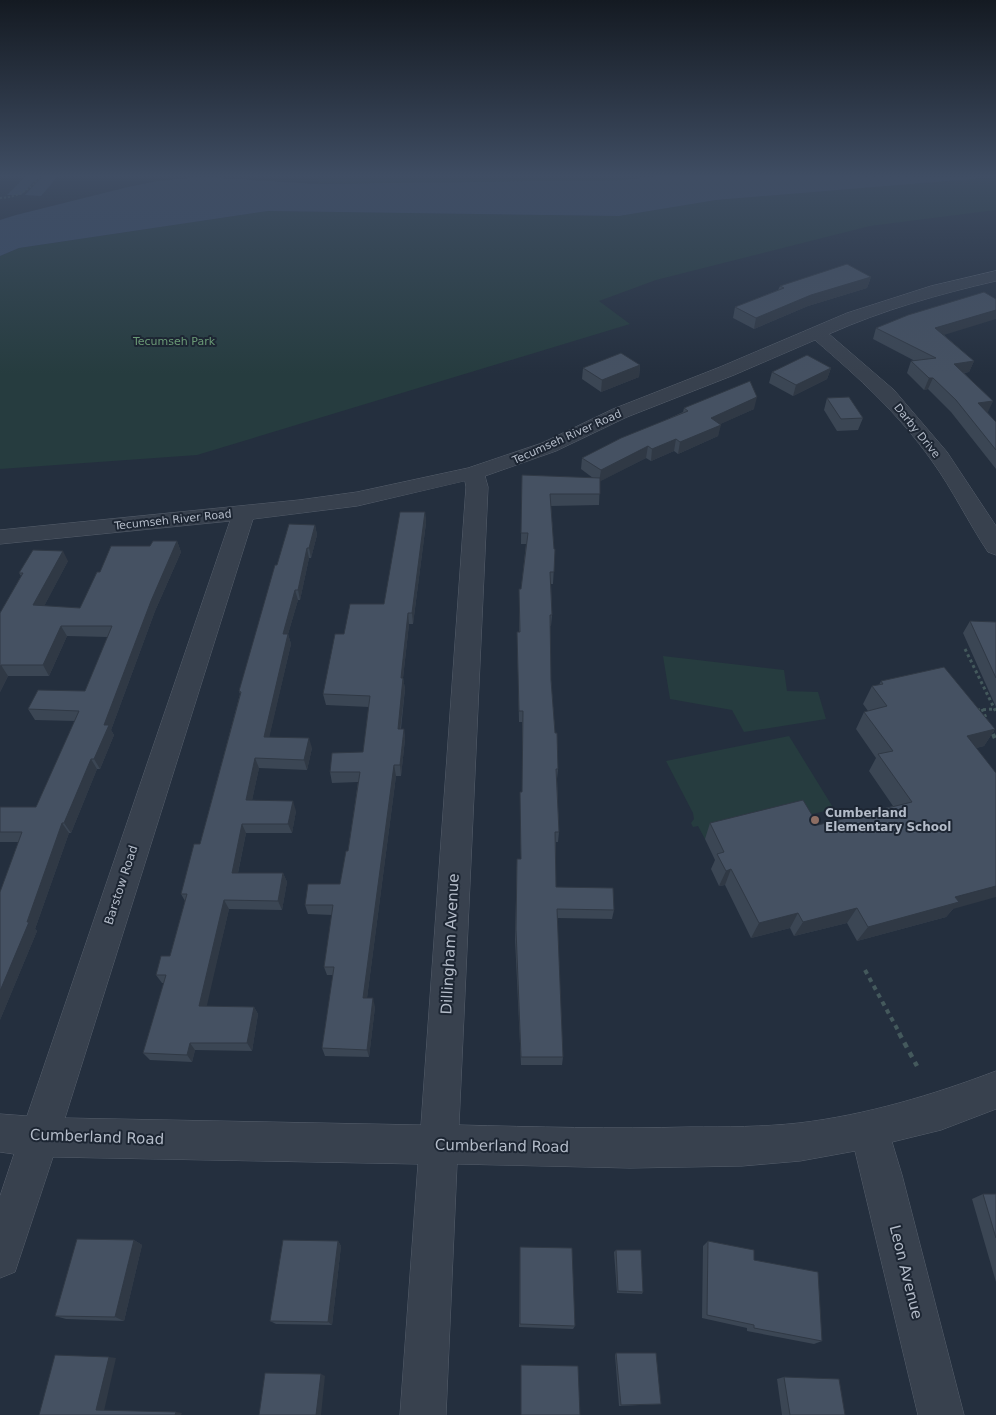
<svg xmlns="http://www.w3.org/2000/svg" width="996" height="1415" font-family="'DejaVu Sans',sans-serif">
<style>
.green{fill:#263c3f}
.water{fill:#394c67}
.lines{fill:none;stroke-linecap:round;stroke-linejoin:round}
.minor-casing{stroke:#565f6c;stroke-width:1}
.path-far3{stroke:#44595c;stroke-width:2;stroke-dasharray:2 2;stroke-linecap:butt}
.path-far2{stroke:#44595c;stroke-width:3;stroke-dasharray:3 3;stroke-linecap:butt}
.path-far1{stroke:#44595c;stroke-width:4;stroke-dasharray:4.5 4.5;stroke-linecap:butt}
.path{stroke:#44595c;stroke-width:4.5;stroke-dasharray:5.5 5.5;stroke-linecap:butt}
.minor{fill:#38414e;fill-rule:evenodd}
.wall{fill:#3b4654}
.shaded-wall{fill:#303945}
.building{fill:#455162;stroke:#303945}
.education-dot{fill:#8d6e63;stroke:#1d2633;stroke-width:2}
.labels{text-anchor:middle;dominant-baseline:central;stroke-width:4;stroke-linejoin:round;paint-order:stroke}
.far-park-label{font-size:11px;fill:#6b9a76;stroke:#1d2633}
.far-street-label{font-size:11px;fill:#b4bcc9;stroke:#1d2633}
.poi-label{font-size:12px;font-weight:bold;fill:#b4bcc9;stroke:#1d2633;text-anchor:start}
.street-label{font-size:12px;fill:#b4bcc9;stroke:#1d2633}
.near-street-label{font-size:15px;fill:#b4bcc9;stroke:#1d2633}
</style>
<rect width="100%" height="100%" fill="#242f3e"/>
<!-- green -->
<path class="green" d="M321,175H662L625,180L317,184Z
M996,177V210L870,226L656,280L599,301L630,324L197,455L0,469V256L19,248L268,211L619,216L716,200Z
M663,656L784,670L787,691L818,692L826,719L744,732L732,710L670,699Z
M789,736L834,809L705,839L698,826L693,827L691,823L694,819L693,813L666,761Z"/>
<!-- water -->
<path class="water" d="M27,175H40L21,195H7Z
M44,175H59L41,196L25,195Z
M662,175L996,177L716,200L619,216L268,211L19,248L0,256V220L16,215L128,187L158,181L202,177L317,184L625,180Z"/>
<g class="lines">
<!-- minor casing -->
<g class="minor-casing">
<path id="minor" d="M996,271V281C939,294 883,310 829,334L894,390L947,452L996,526V555L988,552C968,522 953,490 932,461C897,412 860,379 815,340L734,375L627,417L556,451L485,476L488,487L459,1125C536,1127 613,1129 690,1127C726,1127 763,1127 799,1123C866,1115 933,1095 996,1071V1109L941,1130L892,1142L902,1175L964,1415H918L855,1151L800,1161L742,1166L630,1168L457,1164L446,1415H400L418,1164L53,1157L15,1272L0,1278V1196L14,1154L0,1152V1114L27,1116L230,521L0,544V530L299,500L357,492L468,468L542,443L613,409L720,367L847,313L931,286ZM465,481L466,487L421,1125L65,1118L253,519L357,506Z"/>
</g>
<!-- path-far3 -->
<path class="path-far3" d="M0,198C20,197 29,190 42,175"/>
<!-- path-far2 -->
<path class="path-far2" d="M965,649L996,712
M982,709L987,720
M977,710L995,709
M991,730L994,736"/>
<!-- path-far1 -->
<path class="path-far1" d="M993,734L996,741
M865,970L900,1034"/>
<!-- path -->
<path class="path" d="M899,1033L917,1066"/>
<!-- minor -->
<use href="#minor" class="minor"/>
</g>
<!-- wall -->
<path class="wall" d="M871,277L867,288L808,306L754,329L733,318L735,307L778,290L780,286Z
M876,328L944,335L974,361L969,372L964,373L993,401L987,412L996,422V469L951,412L928,389L924,390L907,373L911,361H915L873,339Z
M640,365L639,377L601,392L582,379L583,368Z
M831,368L827,379L793,396L769,383L772,372Z
M827,398L863,418L858,430L837,431L824,410Z
M684,408L754,409L720,424L718,436L678,454L674,451L651,461L646,458L600,481L599,505L551,506L554,549H555L553,584H551L552,615L551,626H550L551,680L558,769L557,779L559,832L558,842H556V887L614,910L612,919L557,918L563,1057L562,1065H521L515,939L517,859H521L520,802V792H522V722H519L517,632H519V589H521L526,544H521L522,475L593,478L581,469L582,458L683,412Z
M425,512L426,523L413,624H409L403,678L405,689L401,729H404L405,739L401,776H396L367,998L375,1007L369,1057L325,1056L322,1048L333,975H327L324,967L332,915L308,914L305,905L340,884L348,851L358,782L332,783L330,772L363,752L369,707L326,705L323,694L344,634L384,604Z
M315,525L317,535L311,558H309L300,600H298L288,634L291,644L269,737L312,748L307,770L259,768L252,800L296,811L292,833H246L238,873H283L287,882L282,910L229,909L206,1006L254,1007L258,1014L252,1051L195,1050L192,1062L150,1060L143,1053L164,983H162L156,975L170,956L185,901L181,894L200,844L240,694L239,691L277,565Z
M177,541L181,552L155,611L111,730L114,735L100,769H97L71,833H69L35,929L37,931L0,1020L18,842H0V807H36L75,721L35,720L28,709L85,691L108,637L67,636L49,676H8L0,692V613L21,576L19,573L68,561L44,606L80,608L100,572L150,546Z
M970,621L996,622V707L963,633Z
M881,681L995,729L984,746L976,748L953,909L946,917L857,941L847,923L794,936L790,928L751,938L725,885L719,886L711,869L715,860L705,839L710,823L818,825L893,806L869,771L876,758L856,729L864,712L868,711L863,704L872,686L879,685Z
M983,1194H996V1282L972,1199Z
M134,1240L142,1245L124,1321L66,1319L55,1316Z
M338,1241L341,1246L332,1325L276,1324L270,1321Z
M708,1241L754,1260L822,1341L814,1344L747,1331V1328L702,1318L703,1246Z
M520,1247L575,1326L573,1329L519,1327Z
M616,1250L643,1292L642,1294L617,1293L614,1252Z
M616,1353L661,1404L619,1406L615,1355Z
M521,1365L580,1415H521Z
M784,1377L845,1415H782L777,1379Z"/>
<!-- shaded-wall -->
<path class="shaded-wall" d="M871,277L867,288L808,306L754,329L756,318L811,295Z
M996,310V319L931,339L935,328Z
M974,361L969,372L949,375L954,364Z
M640,365L639,377L601,392L602,380Z
M831,368L827,379L793,396L796,385Z
M929,378H933L928,389L924,390Z
M757,397L754,409L714,427L721,425L718,436L678,454L680,442L711,418Z
M993,401L988,412L973,414L978,403Z
M676,439L674,451L651,461L652,449Z
M648,446L646,458L599,482L601,470Z
M425,512L426,523L413,624L412,613Z
M315,525L317,535L311,558L309,548Z
M177,541L181,552L155,611L111,730L114,735L100,769L94,759L104,725L151,601Z
M307,548L309,558L300,600L298,590Z
M63,551L68,561L39,616L33,605Z
M295,590L298,600L288,634L291,644L267,747L264,737L283,634Z
M408,613L409,624L403,678L405,689L399,739L398,729L401,678Z
M61,626L67,636L49,676L43,665Z
M1,665L8,676L0,692V667Z
M404,729L405,739L401,776L400,765Z
M995,729L984,746L956,753L967,736Z
M309,738L312,748L307,770L304,760Z
M255,758L259,768L250,810L246,800Z
M91,759L97,769L71,833L64,823Z
M394,765L396,776L366,1006L363,998Z
M293,801L296,811L292,833L288,824Z
M62,823L69,833L35,929L37,931L0,1020V991L27,922Z
M242,824L246,833L236,882L232,873Z
M731,869L725,885L719,886L726,871Z
M283,873L287,882L282,910L278,901Z
M996,886V897L953,909L946,917L857,941L868,927L955,897Z
M224,900L229,909L205,1014L199,1006Z
M857,908L847,923L794,936L803,922Z
M798,913L790,928L751,938L759,923Z
M373,998L375,1007L369,1057L367,1050Z
M254,1007L258,1014L252,1051L247,1043Z
M190,1043L195,1050L192,1062L187,1055Z
M134,1240L142,1245L124,1321L115,1317Z
M338,1241L341,1246L332,1325L328,1322Z
M109,1357L116,1358L104,1411L96,1410Z
M321,1374L325,1376L321,1415H316Z
M176,1412L182,1413L181,1415H175Z"/>
<!-- building -->
<path class="building" d="M847,264L871,277L811,295L756,318L735,307L784,288L780,286Z
M984,292L996,299V310L935,328L974,361L954,364L993,401L978,403L996,422V450L956,400L933,378H929L911,361L936,358L876,328L908,315Z
M621,353L640,365L602,380L583,368Z
M807,355L831,368L796,385L772,372Z
M750,381L757,397L711,418L721,425L680,442L676,439L652,449L648,446L601,470L582,458L621,438L688,411L684,408Z
M849,397L863,418L841,419L827,398Z
M522,475L600,478V494H550L554,549H555L554,572H550L552,615H550L551,680L555,733H557L558,769H556L559,832H555L556,887L613,888L614,910L557,909L563,1057H521L516,929L517,859H521L520,792H522L523,711H519L517,632H520L519,589H521L528,533H521Z
M400,512H425L412,613H408L401,678H403L398,729H404L400,765H394L363,998H373L367,1050L322,1048L334,967H324L333,905H305L308,884H340L346,851H348L360,772H330L332,753L363,752L370,696L323,694L335,634H344L350,604H384Z
M289,524L315,525L309,548H307L298,590H295L283,634H288L264,737L309,738L304,760L255,758L246,800L293,801L288,824H242L232,873H283L278,901L224,900L199,1006L254,1007L247,1043H190L187,1055L143,1053L166,975H156L161,956H170L187,894H181L194,844H200L241,692L239,691L275,565H277Z
M153,541H177L151,601L104,725H109L94,759H91L64,823H62L27,922H29L0,991V892L22,832H0V807H36L79,711L28,709L38,690L85,691L112,626H61L43,665H1L0,667V613L23,573H19L33,550L63,551L33,605L80,608L97,572H100L111,546H150Z
M970,621L996,622V678Z
M944,667L995,729L967,736L996,773V886L955,897L959,902L868,927L857,908L803,922L798,913L759,923L731,869L726,871L717,854L724,852L710,823L803,800L818,825L912,802L878,754L893,751L864,712L887,706L872,686L883,684L881,681Z
M983,1194H996V1238Z
M77,1239L134,1240L115,1317L55,1316Z
M283,1240L338,1241L328,1322L270,1321Z
M708,1241L754,1250V1260L818,1272L822,1341L754,1328V1325L707,1315Z
M520,1247L572,1248L575,1326L520,1324Z
M616,1250H641L643,1292L618,1291Z
M616,1353H656L661,1404L621,1405Z
M55,1355L109,1357L96,1410L176,1412L175,1415H39Z
M521,1365L578,1366L580,1415H521Z
M265,1373L321,1374L316,1415H259Z
M784,1377L839,1379L845,1415H790Z"/>
<!-- sky -->
<linearGradient id="sky" x2="0" y2="1"><stop stop-color="#141a22"/><stop offset="0.47" stop-color="#3f4d63"/><stop offset="1" stop-color="#3f4d63" stop-opacity="0"/></linearGradient>
<rect width="996" height="374" fill="url(#sky)"/>
<!-- markers -->
<circle class="education-dot" cx="815" cy="820" r="5"/>
<g class="labels">
<!-- far-park labels -->
<g class="far-park-label">
<text x="174" y="341">Tecumseh Park</text>
</g>
<!-- far-street labels -->
<g class="far-street-label">
<text transform="translate(917 431) rotate(51)">Darby Drive</text>
<text transform="translate(567 437) rotate(-24)">Tecumseh River Road</text>
<text transform="translate(173 520) rotate(-6)">Tecumseh River Road</text>
</g>
<!-- poi labels -->
<g class="poi-label">
<text x="825" y="813">Cumberland<tspan x="825" dy="14">Elementary School</tspan></text>
</g>
<!-- street labels -->
<g class="street-label">
<text transform="translate(121 885) rotate(-72)">Barstow Road</text>
</g>
<!-- near-street labels -->
<g class="near-street-label">
<text transform="translate(450 944) rotate(-87)">Dillingham Avenue</text>
<text transform="translate(97 1137) rotate(2)">Cumberland Road</text>
<text transform="translate(502 1146) rotate(1)">Cumberland Road</text>
<text transform="translate(906 1272) rotate(76)">Leon Avenue</text>
</g>
</g>
</svg>
